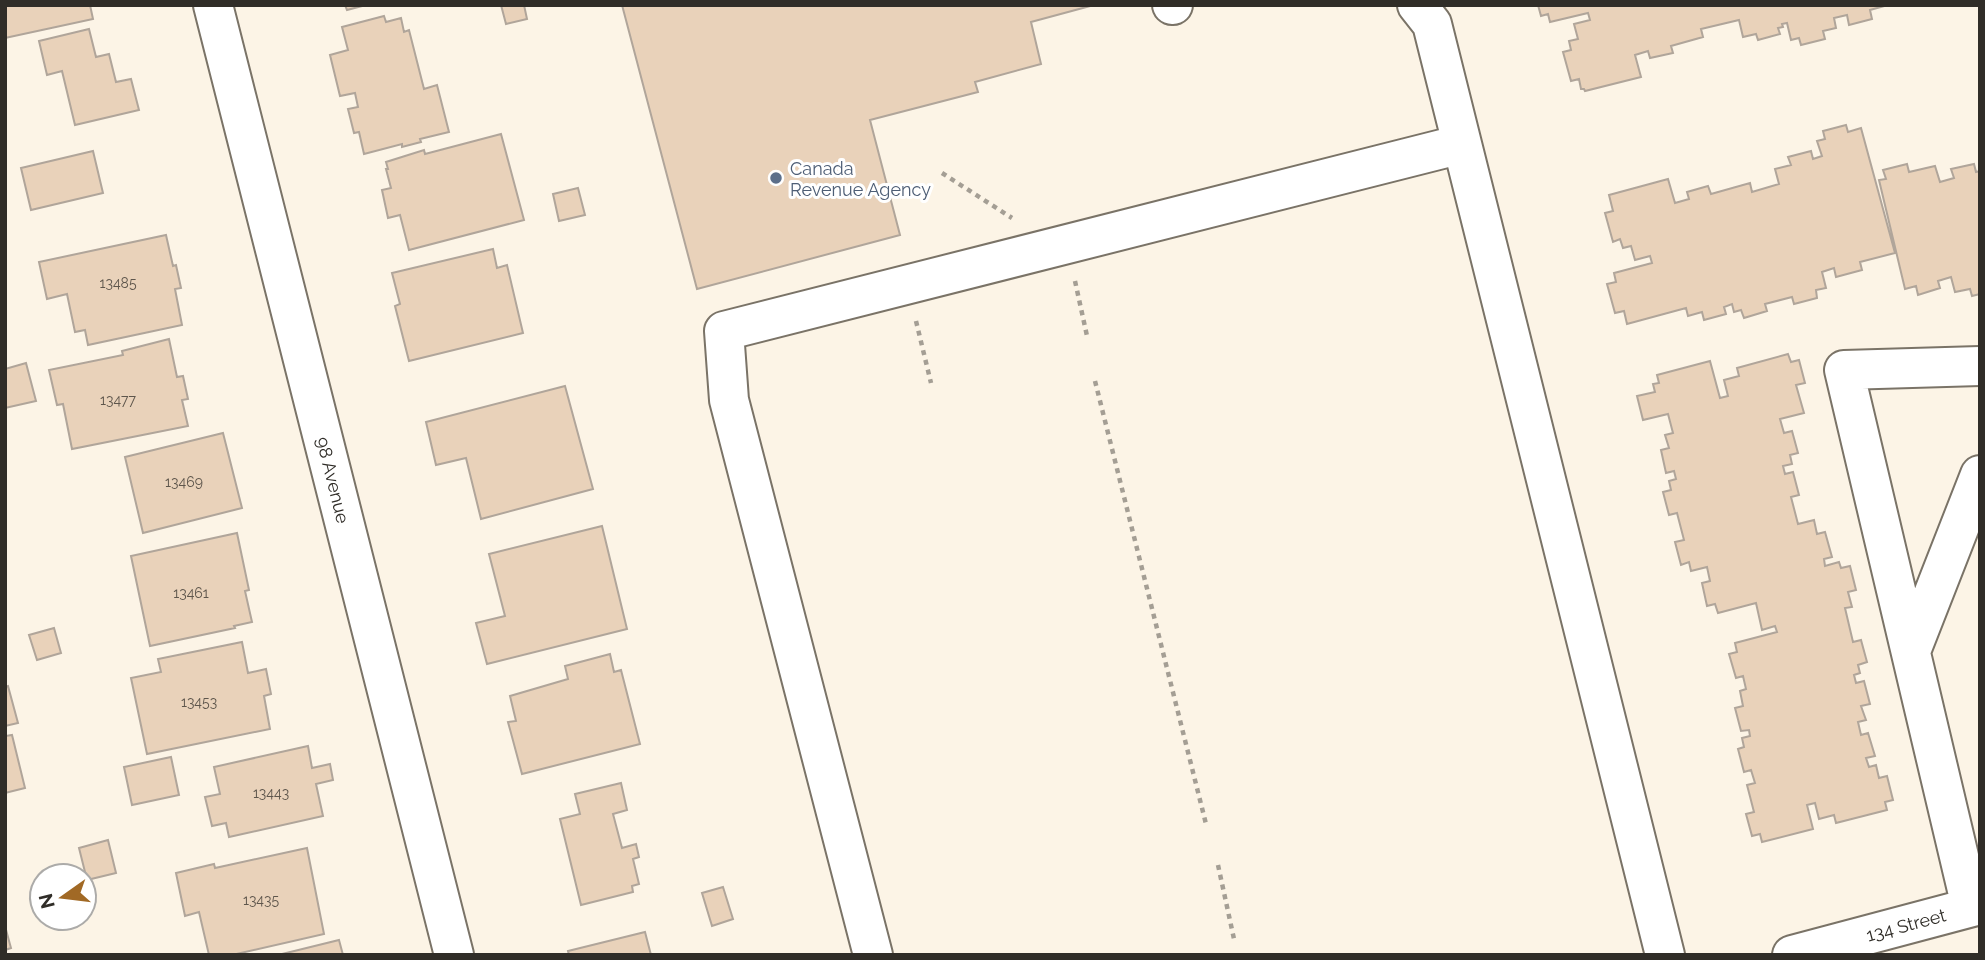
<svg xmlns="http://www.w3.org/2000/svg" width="1985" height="960" font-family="Raleway,sans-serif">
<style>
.building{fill:#e9d2ba;stroke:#b0a59a;stroke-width:2}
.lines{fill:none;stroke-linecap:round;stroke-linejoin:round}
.minor-casing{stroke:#7a7367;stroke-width:42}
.path{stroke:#a49e94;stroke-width:4.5;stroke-dasharray:5 5;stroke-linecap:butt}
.minor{stroke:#fff;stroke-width:38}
.service-dot{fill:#5c6f8a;stroke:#fff;stroke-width:2.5}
.labels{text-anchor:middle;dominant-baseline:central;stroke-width:6;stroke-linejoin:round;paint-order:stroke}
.number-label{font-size:14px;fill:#5e564c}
.service-label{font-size:18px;fill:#4e5e75;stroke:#fff;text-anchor:start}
.street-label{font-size:18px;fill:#302d28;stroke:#fff}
</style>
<rect width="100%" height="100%" fill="#fcf4e6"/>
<!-- building -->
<path class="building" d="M5,5H90L93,19L5,38Z
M345,5H366L347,10Z
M501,5H524L527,19L506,24Z
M622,5H1094L1031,22L1041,64L975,82L978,92L870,120L900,235L697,289Z
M1538,5H1888L1870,10L1872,19L1849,25L1847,15L1834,18L1836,28L1823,31L1825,39L1801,45L1799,38L1791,40L1787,23L1782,24L1783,27L1778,28L1780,34L1758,40L1756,34L1743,37L1739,20L1701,29L1703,37L1671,46L1673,53L1650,58L1648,51L1635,55L1641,77L1585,91L1584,89H1581L1579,79L1571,81L1563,52L1571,50L1569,41L1578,39L1574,24L1590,20L1588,13L1550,22L1548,14L1541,16Z
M384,16L386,22L401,18L404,32L409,30L424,89L437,85L449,132L420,139L421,142L402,147V144L364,154L359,132L354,133L348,109L358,107L355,93L340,96L330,55L348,50L342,27Z
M89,29L96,57L109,54L116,82L131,79L139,110L75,125L62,71L47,75L39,41Z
M1846,125L1848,132L1861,128L1895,253L1860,262L1862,270L1836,277L1834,268L1822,272L1826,288L1816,290L1817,298L1794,304L1792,297L1765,304L1767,311L1744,318L1741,310L1734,312L1732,304L1724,307L1726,314L1704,320L1702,312L1688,316L1686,308L1627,324L1624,311L1615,313L1607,284L1616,282L1614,273L1652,263L1650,256L1635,260L1631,246L1623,248L1620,239L1613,242L1605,213L1613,211L1609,195L1668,179L1675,203L1689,199L1687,192L1708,186L1711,194L1750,183L1752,192L1779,184L1775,169L1791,165L1788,157L1811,151L1813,159L1822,156L1817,141L1825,139L1823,131Z
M501,134L524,220L409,250L400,215L388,218L382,190L391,188L386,169H388L386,162L424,150L425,154Z
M93,151L103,193L31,210L21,168Z
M1907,164L1909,172L1935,166L1940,182L1954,178L1951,169L1974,164L1976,172L1980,171V294L1972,296L1970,289L1955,292L1951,277L1938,281L1940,288L1918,295L1916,286L1905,289L1879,180L1886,179L1883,170Z
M578,188L585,215L559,221L553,194Z
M166,235L173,266L176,265L181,288L175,289L182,325L88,345L85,330L75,332L67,294L47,299L39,262Z
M493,249L497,268L507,265L523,333L409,361L395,306L400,304L392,273Z
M169,339L177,377L183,376L188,399L182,400L188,426L72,449L63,404L57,405L49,370L123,355L122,351Z
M1788,354L1791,362L1799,360L1805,383L1796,385L1804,413L1780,419L1784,433L1792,431L1798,453L1790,455L1792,464L1783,466L1785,474L1793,472L1799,495L1791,497L1798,524L1814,520L1817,534L1825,532L1832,557L1824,559L1825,566L1839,562L1841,568L1850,566L1856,590L1848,592L1852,607L1845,608L1853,642L1861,640L1867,662L1858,665L1860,673L1854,675L1856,683L1864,681L1870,704L1861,706L1866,720L1858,722L1861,735L1868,733L1875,756L1866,758L1869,767L1876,765L1879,778L1887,776L1893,800L1885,802L1887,810L1836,823L1834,815L1819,819L1815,803L1807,805L1813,829L1762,842L1760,834L1752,836L1746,814L1754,812L1747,785L1755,783L1751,770L1744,772L1738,749L1744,747L1742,738L1750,736L1749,730L1741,731L1735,708L1743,706L1740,691L1746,689L1743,676L1736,678L1729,654L1737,652L1735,643L1777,632L1775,626L1762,630L1756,603L1718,613L1715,604L1707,606L1702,583L1710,581L1707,567L1691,571L1689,562L1681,565L1675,542L1684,540L1677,513L1669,515L1663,492L1671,490L1669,481L1676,479L1674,471L1666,473L1661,450L1669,448L1665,435L1673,433L1668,414L1643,420L1637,396L1655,392L1653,384L1659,383L1657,375L1710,361L1720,398L1728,396L1724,380L1739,376L1737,368Z
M26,363L36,401L5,408V369Z
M565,386L593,489L481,519L466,458L436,465L426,422Z
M223,433L242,508L143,533L125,457Z
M602,526L627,629L487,664L476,623L505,616L489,554Z
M237,533L249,590L245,591L252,622L234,626L235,628L150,646L131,556Z
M54,628L61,653L37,660L29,635Z
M242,642L248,673L266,669L271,694L264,696L270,729L147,754L131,678L161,672L158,659Z
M610,654L614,672L621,670L640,744L522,774L508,722L516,721L510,696L568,679L565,666Z
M8,686L18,723L5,726V687Z
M5,734L6,736L12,735L25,788L5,793Z
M308,746L312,768L330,764L333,780L316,784L323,816L229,837L226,823L212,826L205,797L220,794L214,767Z
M171,757L179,795L132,805L124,767Z
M621,783L627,810L613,814L622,848L636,844L639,857L633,859L639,884L632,886L633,892L581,905L560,819L580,814L575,794Z
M108,840L116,873L87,880L79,848Z
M307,848L324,934L232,955H209L199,912L185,916L176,873L214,864L215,868Z
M723,887L733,919L712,926L702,893Z
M5,926L11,948L5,950Z
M645,932L651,955H569L568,951Z
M339,940L343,955H278Z"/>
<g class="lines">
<!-- minor casing -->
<g class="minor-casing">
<path id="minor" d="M213,5L454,955
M1172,5H1173
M1417,5L1432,24L1665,955
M1911,651L1980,475
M1971,907L1844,370L1980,366
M873,955L729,400L724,331L1462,144
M1792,955L1980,905"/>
</g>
<!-- path -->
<path class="path" d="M942,173L1012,218
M1075,281L1087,336
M916,321L931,383
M1095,381L1206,824
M1218,865L1234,939"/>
<!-- minor -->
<use href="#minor" class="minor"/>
</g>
<!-- markers -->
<circle class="service-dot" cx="776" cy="178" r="7"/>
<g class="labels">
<!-- number labels -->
<g class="number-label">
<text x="118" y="283">13485</text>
<text x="118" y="400">13477</text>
<text x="184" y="482">13469</text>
<text x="191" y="593">13461</text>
<text x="199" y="702">13453</text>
<text x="271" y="793">13443</text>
<text x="261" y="900">13435</text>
</g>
<!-- service labels -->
<g class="service-label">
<text x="790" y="168">Canada<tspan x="790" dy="21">Revenue Agency</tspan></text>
</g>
<!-- street labels -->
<g class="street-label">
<text transform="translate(333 480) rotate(76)">98 Avenue</text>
<text transform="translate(1906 925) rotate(-15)">134 Street</text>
</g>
</g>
<!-- border -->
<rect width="1985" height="960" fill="none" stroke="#302d28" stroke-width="14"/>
<!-- north arrow -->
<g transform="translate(63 897) rotate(256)"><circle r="33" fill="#ffffff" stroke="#acaba9" stroke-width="2"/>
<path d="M0-5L12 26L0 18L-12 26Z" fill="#a16925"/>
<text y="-10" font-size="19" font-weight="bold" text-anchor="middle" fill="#302d28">N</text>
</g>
</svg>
